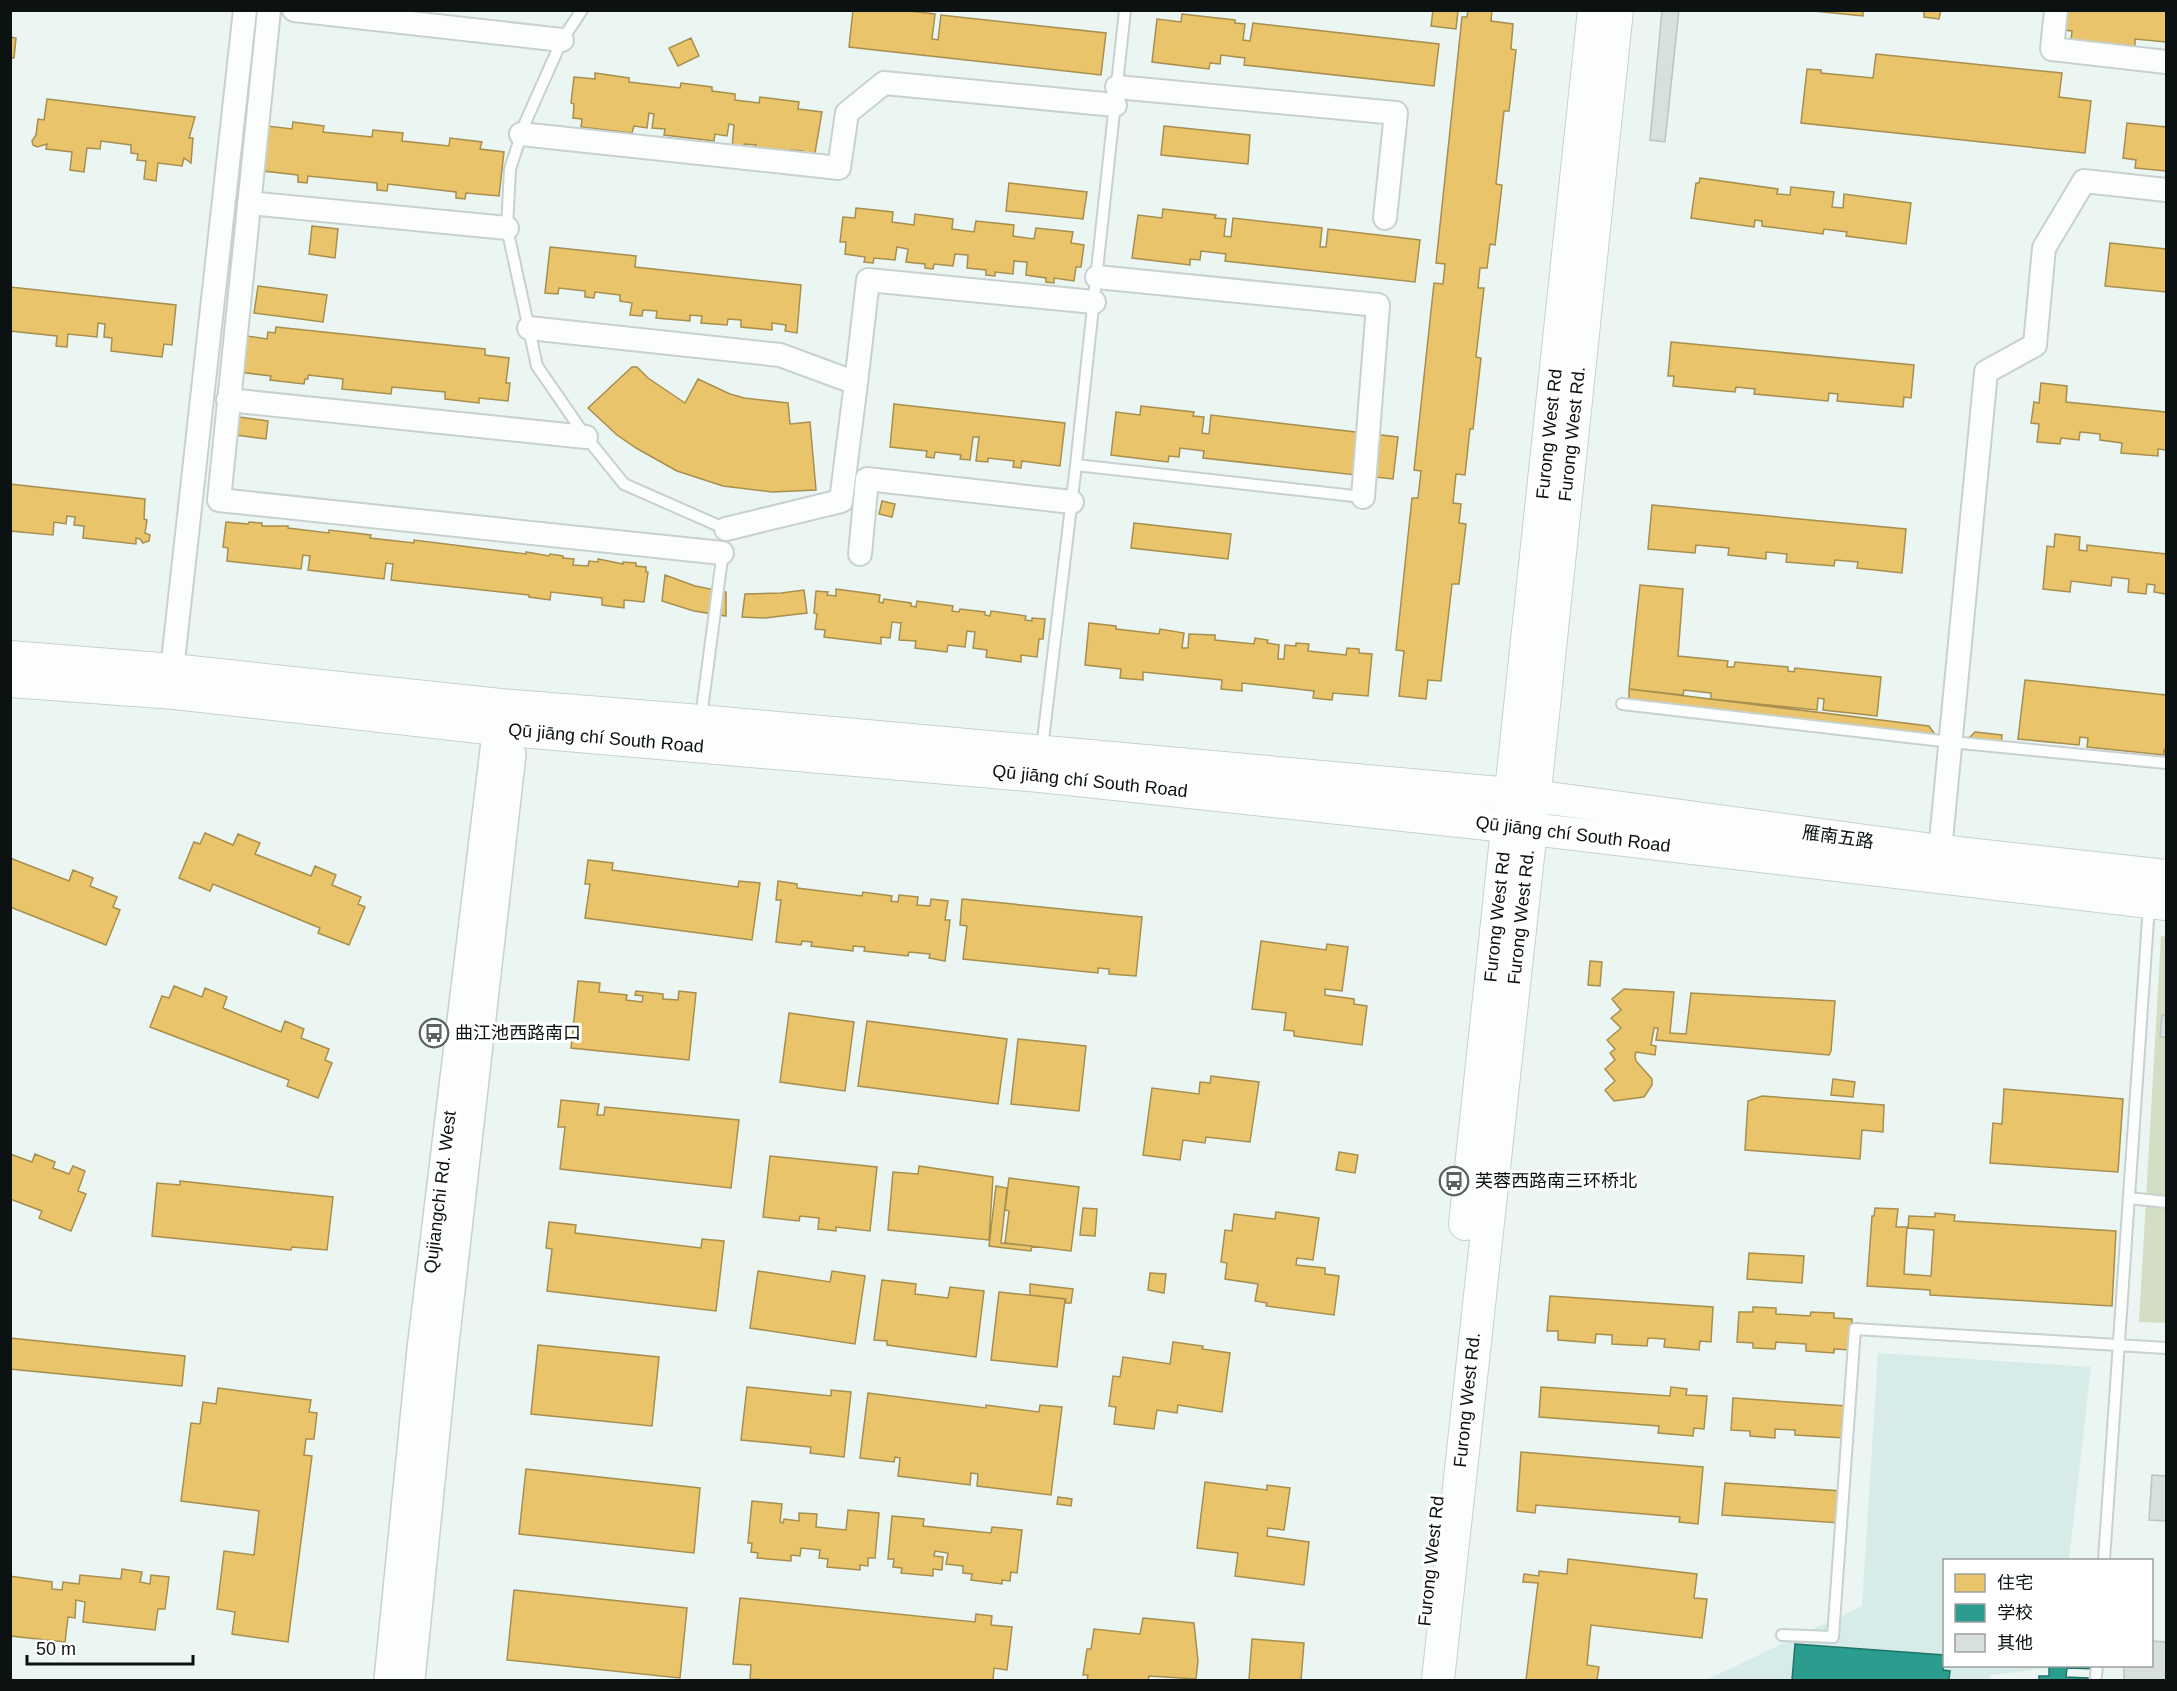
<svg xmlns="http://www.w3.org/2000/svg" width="2177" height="1691" font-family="Helvetica,'Noto Sans SC',sans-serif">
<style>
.built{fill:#d7ece8}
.green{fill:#d3dec5}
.homes{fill:#e9c46a;stroke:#a68f4f;stroke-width:1.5}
.schools{fill:#2a9d8f;stroke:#217369;stroke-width:1.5}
.building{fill:#d7dfdf;stroke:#bcc4c4;stroke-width:1.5}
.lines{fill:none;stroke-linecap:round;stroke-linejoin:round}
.service-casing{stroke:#c8d1cf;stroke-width:14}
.minor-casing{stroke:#c8d1cf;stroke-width:26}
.tertiary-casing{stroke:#c8d1cf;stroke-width:30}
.secondary-casing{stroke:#c8d1cf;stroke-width:34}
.service{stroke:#fcfefd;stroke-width:10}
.minor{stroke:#fcfefd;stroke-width:22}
.tertiary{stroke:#fcfefd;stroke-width:27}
.secondary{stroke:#fcfefd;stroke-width:32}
.labels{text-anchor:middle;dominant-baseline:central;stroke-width:6;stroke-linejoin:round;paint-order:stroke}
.street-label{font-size:18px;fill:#0b1211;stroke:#fff}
.poi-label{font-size:18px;fill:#0b1211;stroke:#fff;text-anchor:start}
</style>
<rect width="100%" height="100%" fill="#ebf6f3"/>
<!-- built -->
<path class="built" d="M1878,1353L2091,1367L2069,1560H1944V1666L2057,1667L1991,1675L1989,1680H1706L1862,1606Z"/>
<!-- green -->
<path class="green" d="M2161,936L2166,937V1323L2139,1322Z"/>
<!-- homes -->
<path class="homes" d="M853,10H899L935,14L932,39L938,40L941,15L1106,33L1101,75L849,47Z
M1433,10L1458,11L1456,29L1431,26Z
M1468,10H1492L1491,21L1513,24L1511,49L1516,50L1509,111H1504L1496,184L1502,185L1495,245L1490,244L1487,268H1480L1478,288H1484L1476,357L1481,358L1473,429H1470L1465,475L1456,474L1453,503L1461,504L1459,523L1466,524L1459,584H1452L1441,681L1428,680L1426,699L1399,696L1404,651L1396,650L1412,498H1418L1421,471L1414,470L1434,283L1443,284L1445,264L1436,263L1462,17H1467Z
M1803,10H1863V16Z
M1924,10H1941L1939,19L1924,17Z
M2065,10H2166V42L2135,39V46L2071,40L2072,31L2063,30Z
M1182,14L1235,20V23L1245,24L1243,40L1250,41L1253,23L1439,44L1434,86L1244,65L1245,58L1221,55L1220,64L1210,63L1209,69L1152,62L1157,19L1181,22Z
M10,37L16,38L14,58H10Z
M691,38L699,56L678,66L669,48Z
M1876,54L2062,73L2059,97L2091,101L2085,153L1801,123L1807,69L1821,70V73L1873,78Z
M595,73L629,78V82L680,88L681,83L712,87V91L735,94V100L759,103L760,97L799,102L798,109L822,112L814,159L802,157L803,151L790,150V156L756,152V145L744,144L743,150L732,148L734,125L729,124L727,136L715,134L714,141L664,135L665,129L652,128L654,114L649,113L647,128L634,126L632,133L581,127L582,119L573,118L574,104L571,103L574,77L595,79Z
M47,99L195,117L189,138H193L191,163L184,158L182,166L158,163L156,181L144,179L146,161L137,160L138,154L131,153V145L101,141L100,149L87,148L84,172L70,170L72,152L46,149L47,144L37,147L33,145L32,141L36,135L38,119L44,120Z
M293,122L324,126L323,132L372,137L373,130L403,133L402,141L449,146L450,138L482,142L480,149L504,152L499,196L466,193L465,199L456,198V192L388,184L387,191L377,190V183L308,176L307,183L298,182V175L263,171L268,126L292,129Z
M2127,123L2166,127V171L2135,168L2136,160L2123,158Z
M1164,126L1250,135L1248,164L1161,155Z
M1700,178L1778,189L1777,194L1790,195L1791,187L1834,192L1832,207L1843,208L1844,194L1911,203L1906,244L1846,236L1847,232L1824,229L1823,234L1762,226V221L1755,220L1754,227L1691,218L1696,183H1699Z
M1009,183L1087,192L1083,219L1006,211Z
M856,208L893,212L892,222L914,225L915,214L953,219L952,229L974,232L976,221L1014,225L1013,236L1034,239L1036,228L1073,232L1071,243L1084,245L1081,267H1076L1074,281L1054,278V283L1046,282V278L1026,275L1027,262L1014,261L1013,274L995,272V276L986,275V270L967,268L968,255L955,254L953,266L934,264L933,269L925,268V264L906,262L908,249L897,247L895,260L874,258L873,263L864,262L865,257L845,254L846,242H840L843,217L855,218Z
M1163,209L1216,215L1215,218L1226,219L1224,236L1231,237L1233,218L1322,228L1320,247H1326L1328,229L1420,240L1415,282L1225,261L1226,254L1201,251L1200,260L1190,259V265L1132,258L1138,215L1162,218Z
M312,226L338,229L335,258L309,254Z
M2110,243L2166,249V292L2105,286Z
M550,247L636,256L635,267L801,285L797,333L785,331L786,325L772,323V330L741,327V320L728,319L727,325L701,323L702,316L690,315V321L656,318L657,311L643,310L642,316L630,315L632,303L620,301V295L595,292L594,298L585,297V291L559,288L558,294L545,293Z
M258,286L327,295L323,322L254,313Z
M10,287L176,305L172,345L164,344L162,357L111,351L112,338L104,337L105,324L98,323L97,337L68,334L67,347L56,346L57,336L10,331Z
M276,327L485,349V355L509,358L506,383H510L508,401L479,398V403L445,399V392L392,387L391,394L342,389L343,379L308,375V379H305L304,384L270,380L271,376L239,372L245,353L247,336L267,339L268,332L275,333Z
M1671,342L1914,365L1911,398L1904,397L1903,407L1837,401L1838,394L1829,393L1828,401L1754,394L1755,389L1736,387L1735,392L1673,386L1674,376H1668Z
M632,367H637L648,378L685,403L698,379L730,394L744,398L788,403L790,424L810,422L816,490L772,492L723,486L677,471L636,448L617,435L588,408Z
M2041,383L2067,386L2066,402L2166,412V450L2158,449V456L2121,453L2122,443L2100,440V434L2080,432L2079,440L2061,438L2060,444L2037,442L2039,424L2031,423L2034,402L2039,403Z
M894,404L1065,423L1060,466L1022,461L1021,468L1013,467L1014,461L988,458V462L976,461L979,437H973L970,460L960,459L961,455L935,452L934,458L926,457L927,451L890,447Z
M1141,406L1194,412L1193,416L1204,417L1202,433L1209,434L1211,415L1398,437L1393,479L1203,458L1204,451L1180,448L1179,457L1169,456L1168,462L1111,455L1116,412L1140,415Z
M239,417L268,421L266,439L236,435Z
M10,484L145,499L144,519L147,520L145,533L150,535L149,541L143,543L140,539L136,538V544L83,538L84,526L74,525L75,517L67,516L66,524L54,522L53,535L10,531Z
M882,501L895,504L892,517L879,514Z
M1652,505L1906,529L1902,573L1857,568L1858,562L1835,560L1834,566L1786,562L1787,554L1766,552V559L1728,555L1729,548L1696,545L1695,553L1648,549Z
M226,522L248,524L249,522L262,523V526H288V528L329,533V530L371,535L370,538L414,543V540L526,554V552L549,556L550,554L563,556V558L574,559L573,565L588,566L589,561L598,562V559L623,564V562L636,563V566L646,567V572H648L644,602L624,600V608L602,605V598L551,592L550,600L529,597V595L391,580L393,564L386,563L384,579L308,570L310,556L303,555L301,569L227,561L228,548L223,547Z
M1134,523L1231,534L1228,559L1131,548Z
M2055,534L2080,537L2079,550L2087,551V545L2166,554V594L2154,592L2155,585L2147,584L2146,594L2128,592L2129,579L2112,577L2111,586L2071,581L2070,592L2043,589L2047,546L2054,547Z
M665,575L695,586L726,592V616L694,611L662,601Z
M1640,585L1683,589L1678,656L1728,661L1727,667H1734L1735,662L1788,667V671L1794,672L1795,668L1881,677L1877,716L1823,710L1824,699L1818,698L1817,710L1711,699V693L1684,690L1683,695L1629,689Z
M836,589L880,595L879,602L883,603L884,599L911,603V606L916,607L917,601L953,606L952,611L959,612L960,609L985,612V615L990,616L991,611L1026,616L1025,620L1032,621V618L1045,619L1043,639H1039L1037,657L1021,655V662L986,657L987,650L973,648L975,632L967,631L965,647L948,645L947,652L915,648L916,641L899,640L901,623L892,622L890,638L881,637V644L824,637L825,630L815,629L817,614L814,613L816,591L828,592L827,595L836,596Z
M804,590L807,613L765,618L742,617L745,594L781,593Z
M1089,623L1116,626V629L1159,634L1160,629L1184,633L1182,648H1188L1189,634L1215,635V640L1254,644L1255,638L1268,640L1267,643L1279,645L1278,659H1284L1285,645L1296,646V643L1309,644L1308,651L1346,655L1347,648L1359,649V653L1372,654L1368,696L1333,693L1332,700L1313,698L1314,691L1242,683V691L1221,689L1222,680L1143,672V680L1120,678L1121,669L1085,665Z
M2025,680L2166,695V751L2164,750V755L2087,747L2088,738L2080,737L2079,745L2018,739Z
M1629,689L1929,726L1939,740L1629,709Z
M1975,732L2002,735L2001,746L1964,743Z
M205,833L233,845L238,834L260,843L255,854L311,876L315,866L336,875L332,885L361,897L358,904L365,907L349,945L318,933L320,928L213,884L210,891L179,878L194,842L200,844Z
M10,858L69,881L73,870L93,878L90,886L117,897L113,907L120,910L106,945L10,907Z
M588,860L613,863L612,870L738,887L739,881L760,883L752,940L585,918L590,884H585Z
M778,881L797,884V888L862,896L863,892L892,896L891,901L898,902L899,895L918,897L917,905L930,906L931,899L948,901L945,920H950L945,961L929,958L930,954L909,952L908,956L864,951L865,947L853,946V951L811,946L812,942L802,941L801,945L776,942L781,900H776Z
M962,899L1142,917L1136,976L1109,974V969L1098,968V973L963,959L967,926L960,925Z
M1261,941L1326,950L1327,944L1348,947L1342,991L1325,989V995L1354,999V1004L1367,1006L1362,1045L1294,1036V1031L1284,1030L1286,1013L1252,1009Z
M1590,961L1602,962L1600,986L1588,985Z
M578,981L600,983L599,992L627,995L626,1000L642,1002L643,996L635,995L636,991L663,994V999L678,1000L679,991L696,993L689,1060L571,1048Z
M174,986L202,997L205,988L227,997L223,1008L281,1032L285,1021L304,1029L301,1038L329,1049L325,1060L332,1063L318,1098L287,1086L289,1080L150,1027L162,996L169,998Z
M1624,989L1674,992L1670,1033L1686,1034L1691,993L1835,1001L1831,1051L1829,1055L1656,1040L1658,1028H1654L1651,1045L1656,1046L1655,1055L1636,1052L1635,1056L1636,1061L1652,1079V1085L1644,1097L1614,1101L1605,1090L1615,1081L1605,1069L1615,1060L1610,1053L1615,1049L1607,1040L1621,1028L1611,1018L1621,1010L1612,999Z
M789,1013L854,1022L845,1091L780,1082Z
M867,1021L1007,1039L998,1104L858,1086Z
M1018,1039L1086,1046L1079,1111L1011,1104Z
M1211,1076L1259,1082L1250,1142L1206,1137L1205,1143L1183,1140L1180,1160L1143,1155L1152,1088L1199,1094L1200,1082L1210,1083Z
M1833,1079L1855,1082L1853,1097L1831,1095Z
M2004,1089L2123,1099L2118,1172L1990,1163L1993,1123L2002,1124Z
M1762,1096L1884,1105L1883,1132L1862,1130L1860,1159L1745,1150L1748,1101Z
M561,1100L599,1104L597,1115H604L605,1107L739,1120L731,1188L560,1169L565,1127H558Z
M1339,1152L1358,1155L1355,1173L1336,1170Z
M10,1154L32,1162L35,1154L55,1162L53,1168L69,1174L73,1166L85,1171L78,1191L86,1194L71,1231L39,1218L42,1211L10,1199Z
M770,1156L877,1167L870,1231L836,1227V1231L818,1229L819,1218L800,1216L799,1221L763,1217Z
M919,1166L993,1177L989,1240L888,1230L893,1172L918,1174Z
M1009,1178L1079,1187L1071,1251L1005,1243L1009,1211L1005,1210Z
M180,1181L333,1197L327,1250L292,1247L291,1250L152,1236L157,1183L180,1185Z
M996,1186L1007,1188L1001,1243L1032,1246L1031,1251L989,1246Z
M1083,1208L1097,1209L1095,1236L1080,1235Z
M1875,1208L1898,1209L1896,1227H1907L1904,1274L1931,1276L1934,1230L1908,1228L1909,1216L1935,1217V1213L1955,1215L1954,1221L2116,1231L2112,1306L1930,1295V1290L1867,1286L1872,1216H1874Z
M1276,1212L1319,1218L1313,1260L1297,1258L1296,1265L1325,1268V1274L1339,1276L1334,1315L1266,1306L1267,1303L1255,1301L1258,1284L1225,1279L1227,1263L1221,1262L1225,1230L1232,1231L1234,1214L1275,1219Z
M549,1222L576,1225L575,1233L701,1248L702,1239L724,1241L716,1311L547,1291L552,1249L546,1248Z
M1749,1253L1804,1256L1802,1283L1747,1279Z
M758,1271L830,1282L832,1271L865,1276L855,1344L750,1328Z
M1150,1273L1166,1274L1164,1293L1148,1290Z
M882,1280L916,1284L915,1294L948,1298L950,1287L984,1291L976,1357L887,1345V1341L874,1340Z
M1030,1284L1073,1289L1071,1303H1065L1066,1299L1030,1295Z
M999,1292L1065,1299L1057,1367L991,1360Z
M1550,1296L1713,1307L1711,1342L1700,1341L1699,1350L1664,1347L1665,1339L1648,1338L1647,1346L1612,1344V1335L1596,1334L1595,1343L1558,1340V1331H1547Z
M1753,1307L1776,1308V1314L1810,1316L1811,1312L1834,1313V1318L1852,1319L1851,1350L1834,1349V1353L1806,1351V1344L1776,1342L1775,1349L1753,1348V1343L1737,1342L1739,1312H1753Z
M10,1338L185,1356L182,1386L10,1369Z
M1173,1342L1203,1346L1202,1349L1230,1353L1222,1412L1178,1405L1177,1413L1157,1410L1154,1429L1114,1424L1116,1407L1109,1406L1113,1376L1120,1377L1123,1357L1170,1364Z
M538,1345L659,1357L652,1426L531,1414Z
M747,1387L831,1396V1390L851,1392L844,1457L810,1453L811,1447L741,1440Z
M1541,1387L1670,1396L1671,1387L1687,1389L1686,1395L1707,1396L1704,1429L1694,1428L1693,1436L1658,1433L1659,1426L1539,1417Z
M218,1388L311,1400L309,1412L317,1413L314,1439H306L304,1455L312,1456L288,1642L232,1634L235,1612L217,1609L224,1551L254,1555L259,1511L181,1501L191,1423L200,1424L203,1402L216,1404Z
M868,1393L986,1408V1405L1039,1412L1040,1405L1062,1407L1051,1495L977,1486L978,1474L971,1473L970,1485L898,1476L900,1458L895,1457L894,1462L860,1458Z
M1733,1398L1847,1406L1845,1438L1795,1435V1430L1775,1429V1438L1750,1436V1431L1731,1430Z
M1521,1452L1703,1467L1698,1524L1679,1522L1680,1517L1536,1505L1535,1513L1517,1511Z
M526,1469L700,1488L694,1553L519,1534Z
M1205,1482L1267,1490V1485L1290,1488L1284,1530L1268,1528L1267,1536L1309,1542L1304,1585L1235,1576L1238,1553L1197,1548Z
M1725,1483L1842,1491L1840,1523L1722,1515Z
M1058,1497L1072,1499L1071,1506L1057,1504Z
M752,1501L782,1504L780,1522L783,1523L784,1519L799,1521V1513L817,1514L816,1527L846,1530L848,1510L879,1513L875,1558H868V1566L860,1565V1570L827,1567L828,1559L819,1558L820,1550L801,1548L800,1556L791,1555V1561L757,1558L758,1553L751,1552L752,1543H748Z
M892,1516L924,1519L923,1526L991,1533L992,1527L1022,1530L1017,1573L1011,1572L1010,1581L1002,1580V1584L971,1580L972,1574L963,1573V1566L946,1564L948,1553L935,1551L934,1556L943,1557L942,1570L933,1569V1576L901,1573L902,1568L893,1567L894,1559H888Z
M1568,1559L1697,1574L1694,1598L1707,1599L1702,1638L1591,1625L1587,1665L1599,1667L1597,1680H1526L1538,1583L1523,1582L1524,1574L1539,1576V1571L1567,1574Z
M122,1569L142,1572L140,1582L150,1584L151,1575L169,1577L165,1609H158L155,1630L83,1622L85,1602L76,1600L75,1618L68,1617L65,1642L10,1636V1576L52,1582V1589L62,1590L63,1582L79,1584L80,1575L121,1579Z
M514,1590L687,1608L680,1678L507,1660Z
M740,1598L975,1622L976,1614L992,1616L991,1625L1012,1627L1007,1670L994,1668L993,1680H768L750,1679L751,1665L733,1664Z
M1143,1618L1194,1623L1198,1661L1196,1679L1149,1676L1148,1680H1087L1088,1675H1083L1087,1649H1091L1094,1629L1140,1634Z
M1252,1639L1304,1643L1301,1680H1249Z"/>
<!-- schools -->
<path class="schools" d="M1795,1644L1944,1655L1943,1670L1950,1671L1949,1680H1792Z
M2036,1666H2099V1669L2067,1668L2066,1677L2088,1678V1680H2039V1676H2049V1666Z"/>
<!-- building -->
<path class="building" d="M1662,10H1679L1665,142L1650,140Z
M2162,1015L2166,1016V1037H2160Z
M2152,1475L2166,1476V1521L2149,1520Z
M2152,1641L2166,1642V1680H2124V1666H2152Z"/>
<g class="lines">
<!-- service casing -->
<g class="service-casing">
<path id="service" d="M582,10L562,40L525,123L510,169L507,228L537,366L586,437L624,484L726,529L725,533
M1076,465L1363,497
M1622,704L1951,742L2166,763
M701,717L723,551
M1042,748L1076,465L1125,10
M2129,1198L2166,1202
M2104,1560L2149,905
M1782,1635L1833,1637L1855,1329L2166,1348
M2096,1676L2097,1666"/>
</g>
<!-- minor casing -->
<g class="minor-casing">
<path id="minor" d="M269,10L219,500L722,553
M294,10L562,40
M2056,10L2052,49L2166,62
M1117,87L1396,113L1385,218
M521,134L839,168L847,113L884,83L1115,105
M249,203L507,228
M1097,277L1378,305L1363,497
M529,328L780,355L856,383L841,501L726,529
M856,383L868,280L1094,302
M228,400L586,437
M860,554L867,479L1072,502
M172,670L245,10
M1940,851L1986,372L2035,345L2044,248L2084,181L2166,190"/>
</g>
<!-- tertiary casing -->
<g class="tertiary-casing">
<path id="tertiary" d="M388,1680L421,1349L499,709
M411,1680L444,1352L512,754"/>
</g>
<!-- secondary casing -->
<g class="secondary-casing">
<path id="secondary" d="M10,657L172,670L500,705L700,721L1534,796L1940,851L2166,876
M10,681L175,693L497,729L1040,776L1506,826L2166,904
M1465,1224L1594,10
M1438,1680L1531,829L1617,10"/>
</g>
<!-- service -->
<use href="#service" class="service"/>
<!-- minor -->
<use href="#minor" class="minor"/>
<!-- tertiary -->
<use href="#tertiary" class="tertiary"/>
<!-- secondary -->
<use href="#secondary" class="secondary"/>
</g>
<!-- icons -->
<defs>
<g id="bus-ring" transform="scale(1.5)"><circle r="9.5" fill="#fff" stroke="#596260" stroke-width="1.5"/><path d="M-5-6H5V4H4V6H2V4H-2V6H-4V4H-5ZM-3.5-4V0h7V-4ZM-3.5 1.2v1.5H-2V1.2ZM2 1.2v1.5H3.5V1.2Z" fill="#596260"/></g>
</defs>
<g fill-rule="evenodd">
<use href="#bus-ring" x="434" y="1033"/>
<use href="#bus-ring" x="1454" y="1181"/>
</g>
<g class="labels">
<!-- street labels -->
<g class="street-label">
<text transform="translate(1549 434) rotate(-84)">Furong West Rd</text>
<text transform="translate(1572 434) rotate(-84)">Furong West Rd.</text>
<text transform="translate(606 738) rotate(5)">Qū jiāng chí South Road</text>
<text transform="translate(1090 781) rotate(6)">Qū jiāng chí South Road</text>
<text transform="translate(1573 834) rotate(7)">Qū jiāng chí South Road</text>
<text transform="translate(1838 837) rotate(8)">雁南五路</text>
<text transform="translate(1497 917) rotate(-84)">Furong West Rd</text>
<text transform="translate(1521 917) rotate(-84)">Furong West Rd.</text>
<text transform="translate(440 1192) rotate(-83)">Qujiangchi Rd. West</text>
<text transform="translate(1467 1400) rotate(-84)">Furong West Rd.</text>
<text transform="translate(1431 1561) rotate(-84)">Furong West Rd</text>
</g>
<!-- poi labels -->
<g class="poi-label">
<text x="455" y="1033">曲江池西路南口</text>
<text x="1475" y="1181">芙蓉西路南三环桥北</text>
</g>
</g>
<!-- border -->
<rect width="2177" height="1691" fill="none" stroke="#0b1211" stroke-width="24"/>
<!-- legend -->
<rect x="1943" y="1559" width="210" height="108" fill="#ffffff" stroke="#9da0a0" stroke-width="1.5"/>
<rect x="1955" y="1574" width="30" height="18" fill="#e9c46a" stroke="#9da0a0" stroke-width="1.5"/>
<text x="1997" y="1589" font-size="18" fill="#0b1211">住宅</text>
<rect x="1955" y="1604" width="30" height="18" fill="#2a9d8f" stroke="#9da0a0" stroke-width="1.5"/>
<text x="1997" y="1619" font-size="18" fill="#0b1211">学校</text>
<rect x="1955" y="1634" width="30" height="18" fill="#d7dfdf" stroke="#9da0a0" stroke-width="1.5"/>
<text x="1997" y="1649" font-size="18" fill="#0b1211">其他</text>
<!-- scale -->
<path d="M27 1655v9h166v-9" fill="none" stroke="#0b1211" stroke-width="3"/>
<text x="36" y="1655" font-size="18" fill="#0b1211" stroke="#ffffff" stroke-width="4.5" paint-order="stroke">50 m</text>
</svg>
